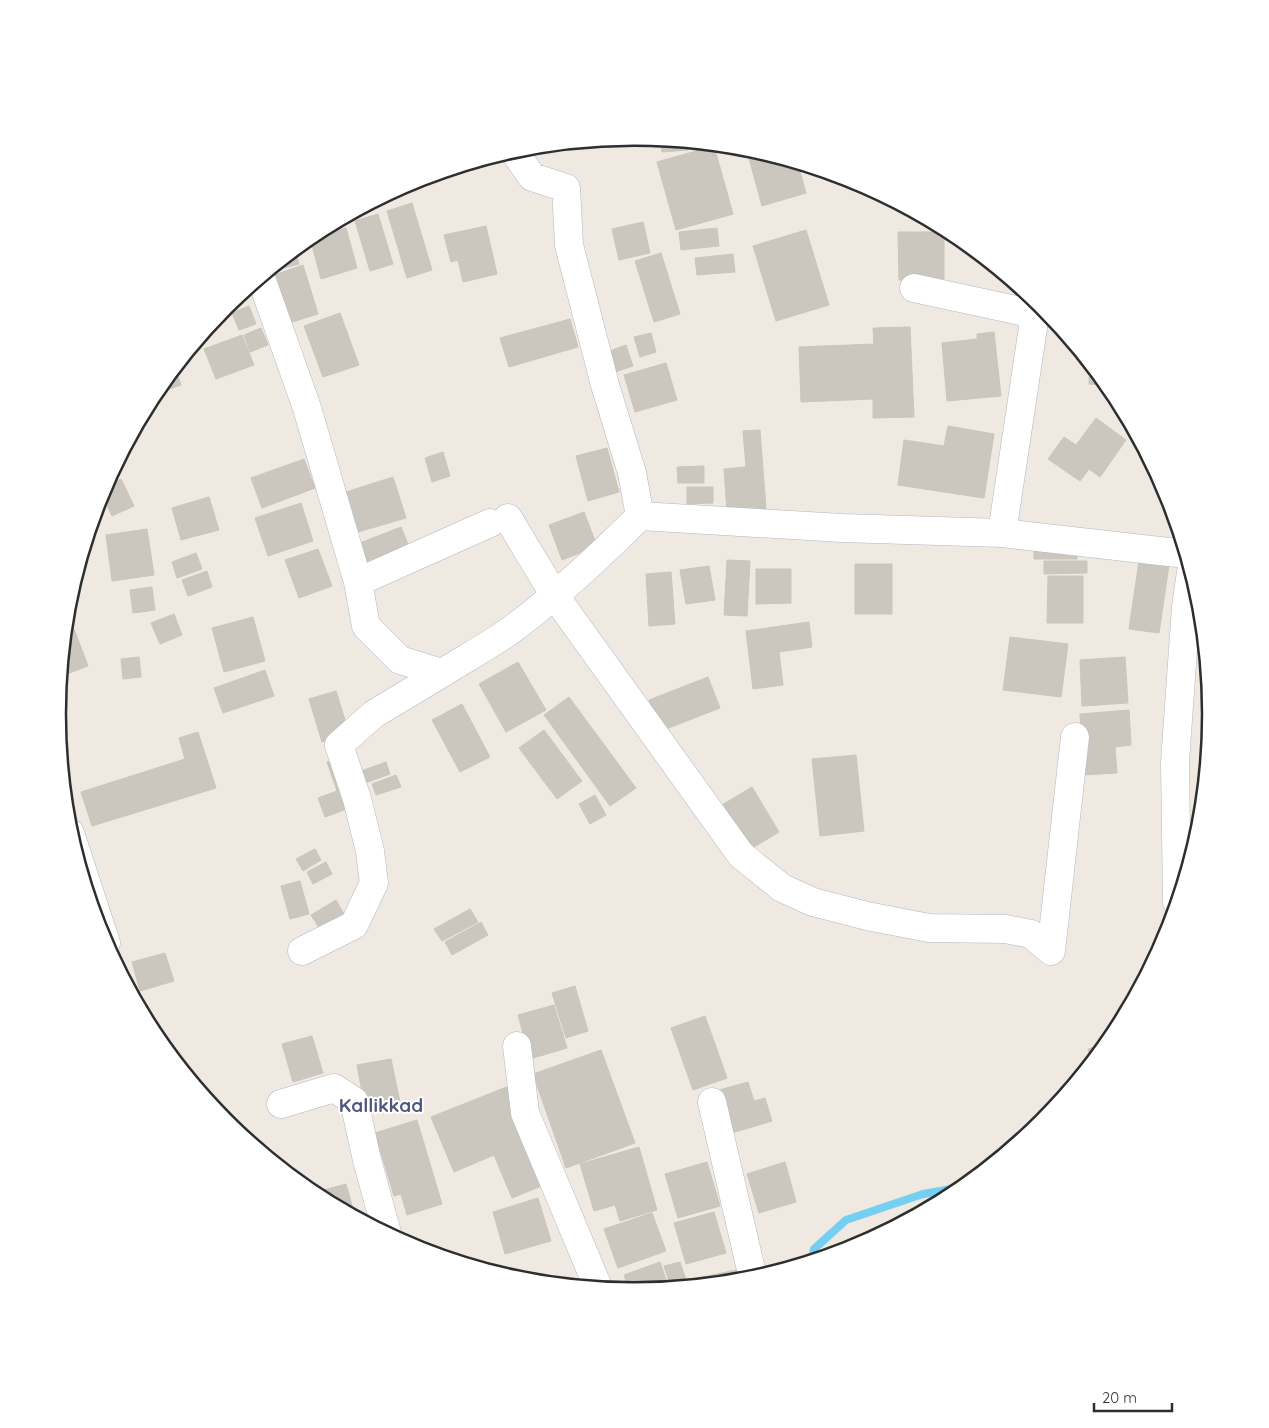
<svg xmlns="http://www.w3.org/2000/svg" width="1269" height="1428" font-family="Quicksand,sans-serif">
<style>
.lines{fill:none;stroke-linecap:round;stroke-linejoin:round}
.stream{stroke:#75cff0;stroke-width:8}
.building{fill:#cbc7bf;stroke:#cbc5ba}
.minor-casing{stroke:#b4b7c1;stroke-width:29}
.secondary-casing{stroke:#b4b7c1;stroke-width:29}
.minor{stroke:#fff;stroke-width:28}
.secondary{stroke:#fff;stroke-width:28}
.labels{text-anchor:middle;dominant-baseline:central;stroke-width:4;stroke-linejoin:round;paint-order:stroke}
.district-label{font-size:19px;font-weight:bold;fill:#4d5680;stroke:#fff}
.rim{fill:none;stroke:#2e2e2e;stroke-width:2.5}
</style>
<rect width="100%" height="100%" fill="#efe9e1"/>
<g class="lines">
<!-- stream -->
<path class="stream" d="M812,1260L814,1249L846,1220L923,1194L963,1187"/>
</g>
<!-- building -->
<path class="building" d="M661,140L687,142L688,150L662,152Z
M714,146L733,214L676,230L657,162Z
M752,150L798,164L806,193L762,206L747,151Z
M412,203L432,270L407,278L387,211Z
M378,214L393,264L370,271L355,221Z
M340,220L341,225L313,235L314,234Z
M643,222L650,253L619,260L612,229Z
M486,226L497,274L463,282L458,260L451,262L444,235Z
M346,228L357,268L321,279L310,238Z
M717,228L719,246L681,250L679,232Z
M806,230L829,305L776,321L753,246Z
M898,232H944V279L899,280Z
M295,250L299,264L272,271V269Z
M661,253L680,314L654,322L635,261Z
M733,254L735,272L697,275L695,258Z
M303,265L318,314L289,323L274,275Z
M249,306L256,324L239,330L232,313Z
M340,313L359,365L323,377L304,326Z
M570,319L578,347L509,367L500,338Z
M910,327L914,417L873,418V399L801,402L799,347L874,344L873,328Z
M261,328L268,345L250,352L244,335Z
M994,332L1001,396L947,401L942,343L977,339V334Z
M651,333L656,352L640,357L634,337Z
M242,335L254,365L216,379L204,349Z
M626,345L633,366L609,374L602,354Z
M666,363L677,400L635,412L624,375Z
M1090,364L1107,385L1089,384Z
M175,368L181,385L155,394V393Z
M1096,418L1126,440L1100,477L1089,469L1080,481L1048,459L1064,437L1076,445Z
M948,426L994,434L984,498L898,485L904,440L944,446Z
M760,430L766,509L727,512L724,469L746,467L743,431Z
M607,448L619,492L588,501L576,456Z
M443,452L450,476L432,482L425,458Z
M304,459L315,488L262,508L251,478Z
M704,466V483H678L677,467Z
M393,477L406,518L358,532L346,492Z
M121,479L134,506L112,516L101,493L105,486Z
M687,487H713V503L687,504Z
M209,497L219,530L181,540L172,508Z
M301,503L313,541L268,556L255,518Z
M584,512L597,546L562,560L549,525Z
M401,527L410,549L368,565L360,543Z
M147,529L154,575L112,581L106,535Z
M1034,546H1077V559H1034Z
M318,549L332,586L299,598L285,560Z
M196,553L202,569L177,578L172,562Z
M727,560L750,561L747,616L724,615Z
M1044,561H1087V573L1044,574Z
M1139,561L1169,565L1159,633L1129,629Z
M855,564H892V614H855Z
M709,566L715,600L686,604L680,570Z
M756,569H791V603L756,604Z
M207,571L212,587L188,596L182,580Z
M671,572L675,624L649,626L646,574Z
M1048,576H1083V623H1047Z
M152,587L155,610L133,613L130,590Z
M174,614L182,635L160,644L151,623Z
M253,617L265,661L224,672L212,628Z
M809,622L812,647L779,652L783,685L753,689L746,631Z
M74,629L88,666L61,676L66,632Z
M1010,637L1068,644L1061,697L1003,690Z
M139,657L141,677L123,679L121,659Z
M1125,657L1128,703L1082,706L1080,660Z
M518,662L546,710L506,732L479,684Z
M265,670L274,696L223,713L214,688Z
M708,677L720,708L661,731L649,700Z
M336,691L349,733L322,742L309,699Z
M569,697L636,788L610,806L544,715Z
M462,704L490,757L460,772L432,720Z
M1129,710L1131,745L1115,747L1117,773L1083,775L1080,714Z
M544,730L582,781L557,799L519,748Z
M198,732L216,788L92,826L81,792L185,759L179,738Z
M856,755L864,831L820,836L812,759Z
M337,758L355,806L325,817L318,798L337,791L327,762Z
M386,762L390,774L365,783L361,771Z
M396,775L401,787L376,795L372,784Z
M752,787L779,832L739,856L712,811Z
M595,795L606,815L590,824L579,804Z
M315,849L321,860L303,871L296,859Z
M326,862L332,874L313,884L307,872Z
M300,881L309,914L290,919L281,886Z
M336,900L348,921L324,936L311,915Z
M470,909L478,922L442,941L434,929Z
M481,922L488,935L452,955L445,942Z
M165,953L174,981L140,991L132,962Z
M575,986L588,1031L566,1038L552,993Z
M554,1005L567,1048L530,1059L518,1015Z
M705,1016L727,1078L693,1090L671,1028Z
M312,1036L323,1073L293,1082L282,1044Z
M1108,1043L1092,1062L1088,1049Z
M601,1050L635,1143L566,1168L533,1074Z
M391,1059L400,1102L365,1109L357,1065Z
M748,1082L754,1101L765,1098L772,1121L725,1135L712,1092Z
M509,1086L549,1183L512,1198L494,1155L454,1172L431,1117Z
M417,1120L442,1204L407,1215L401,1194L394,1196L375,1133Z
M639,1147L657,1210L620,1221L615,1205L594,1211L580,1164Z
M707,1162L720,1206L678,1218L665,1174Z
M785,1162L796,1202L759,1213L747,1174Z
M346,1184L355,1216L313,1193Z
M538,1198L551,1241L505,1254L493,1212Z
M714,1212L726,1253L686,1264L674,1223Z
M652,1213L666,1251L618,1268L604,1229Z
M660,1262L669,1288L630,1291L624,1275Z
M680,1262L688,1286L671,1287L664,1266Z
M736,1270L738,1281L699,1285L698,1278Z"/>
<g class="lines">
<!-- minor casing -->
<g class="minor-casing">
<path id="minor" d="M514,151L532,177L566,188L569,245L605,385L632,473L640,516
M261,278L307,408L358,582L366,626L400,660L442,673C463,660 486,647 507,633C555,598 598,558 640,516L842,528L1002,533L1186,554
M914,288L1034,314
M508,518L555,596L741,855L782,888L813,902L867,916L929,928L1005,929L1031,934L1051,951L1075,737
M1002,533L1037,301
M358,582L490,523
M70,833L106,943
M302,951L354,925L374,883L370,851L357,799L339,745L374,714L442,673
M517,1046L525,1113L598,1287
M712,1102L753,1278
M281,1104L334,1088L354,1101L367,1160L387,1233"/>
</g>
<!-- secondary casing -->
<g class="secondary-casing">
<path id="secondary" d="M1177,902L1175,762L1186,607L1191,572"/>
</g>
<!-- minor -->
<use href="#minor" class="minor"/>
<!-- secondary -->
<use href="#secondary" class="secondary"/>
</g>
<g class="labels">
<!-- district labels -->
<g class="district-label">
<text x="381" y="1105">Kallikkad</text>
</g>
</g>
<!-- crop -->
<path d="M0 0H1269V1428H0ZM66 714a568 568 0 1 1 1136 0a568 568 0 1 1-1136 0Z" fill="#fff" fill-rule="evenodd"/>
<path class="rim" d="M66 714a568 568 0 1 1 1136 0a568 568 0 1 1-1136 0Z"/>
<!-- scale -->
<path d="M1094 1403v8h78v-8" fill="none" stroke="#2e2e2e" stroke-width="2.5"/>
<text x="1102" y="1403" font-size="15" fill="#2e2e2e" stroke="#ffffff" stroke-width="4" paint-order="stroke">20 m</text>
</svg>
